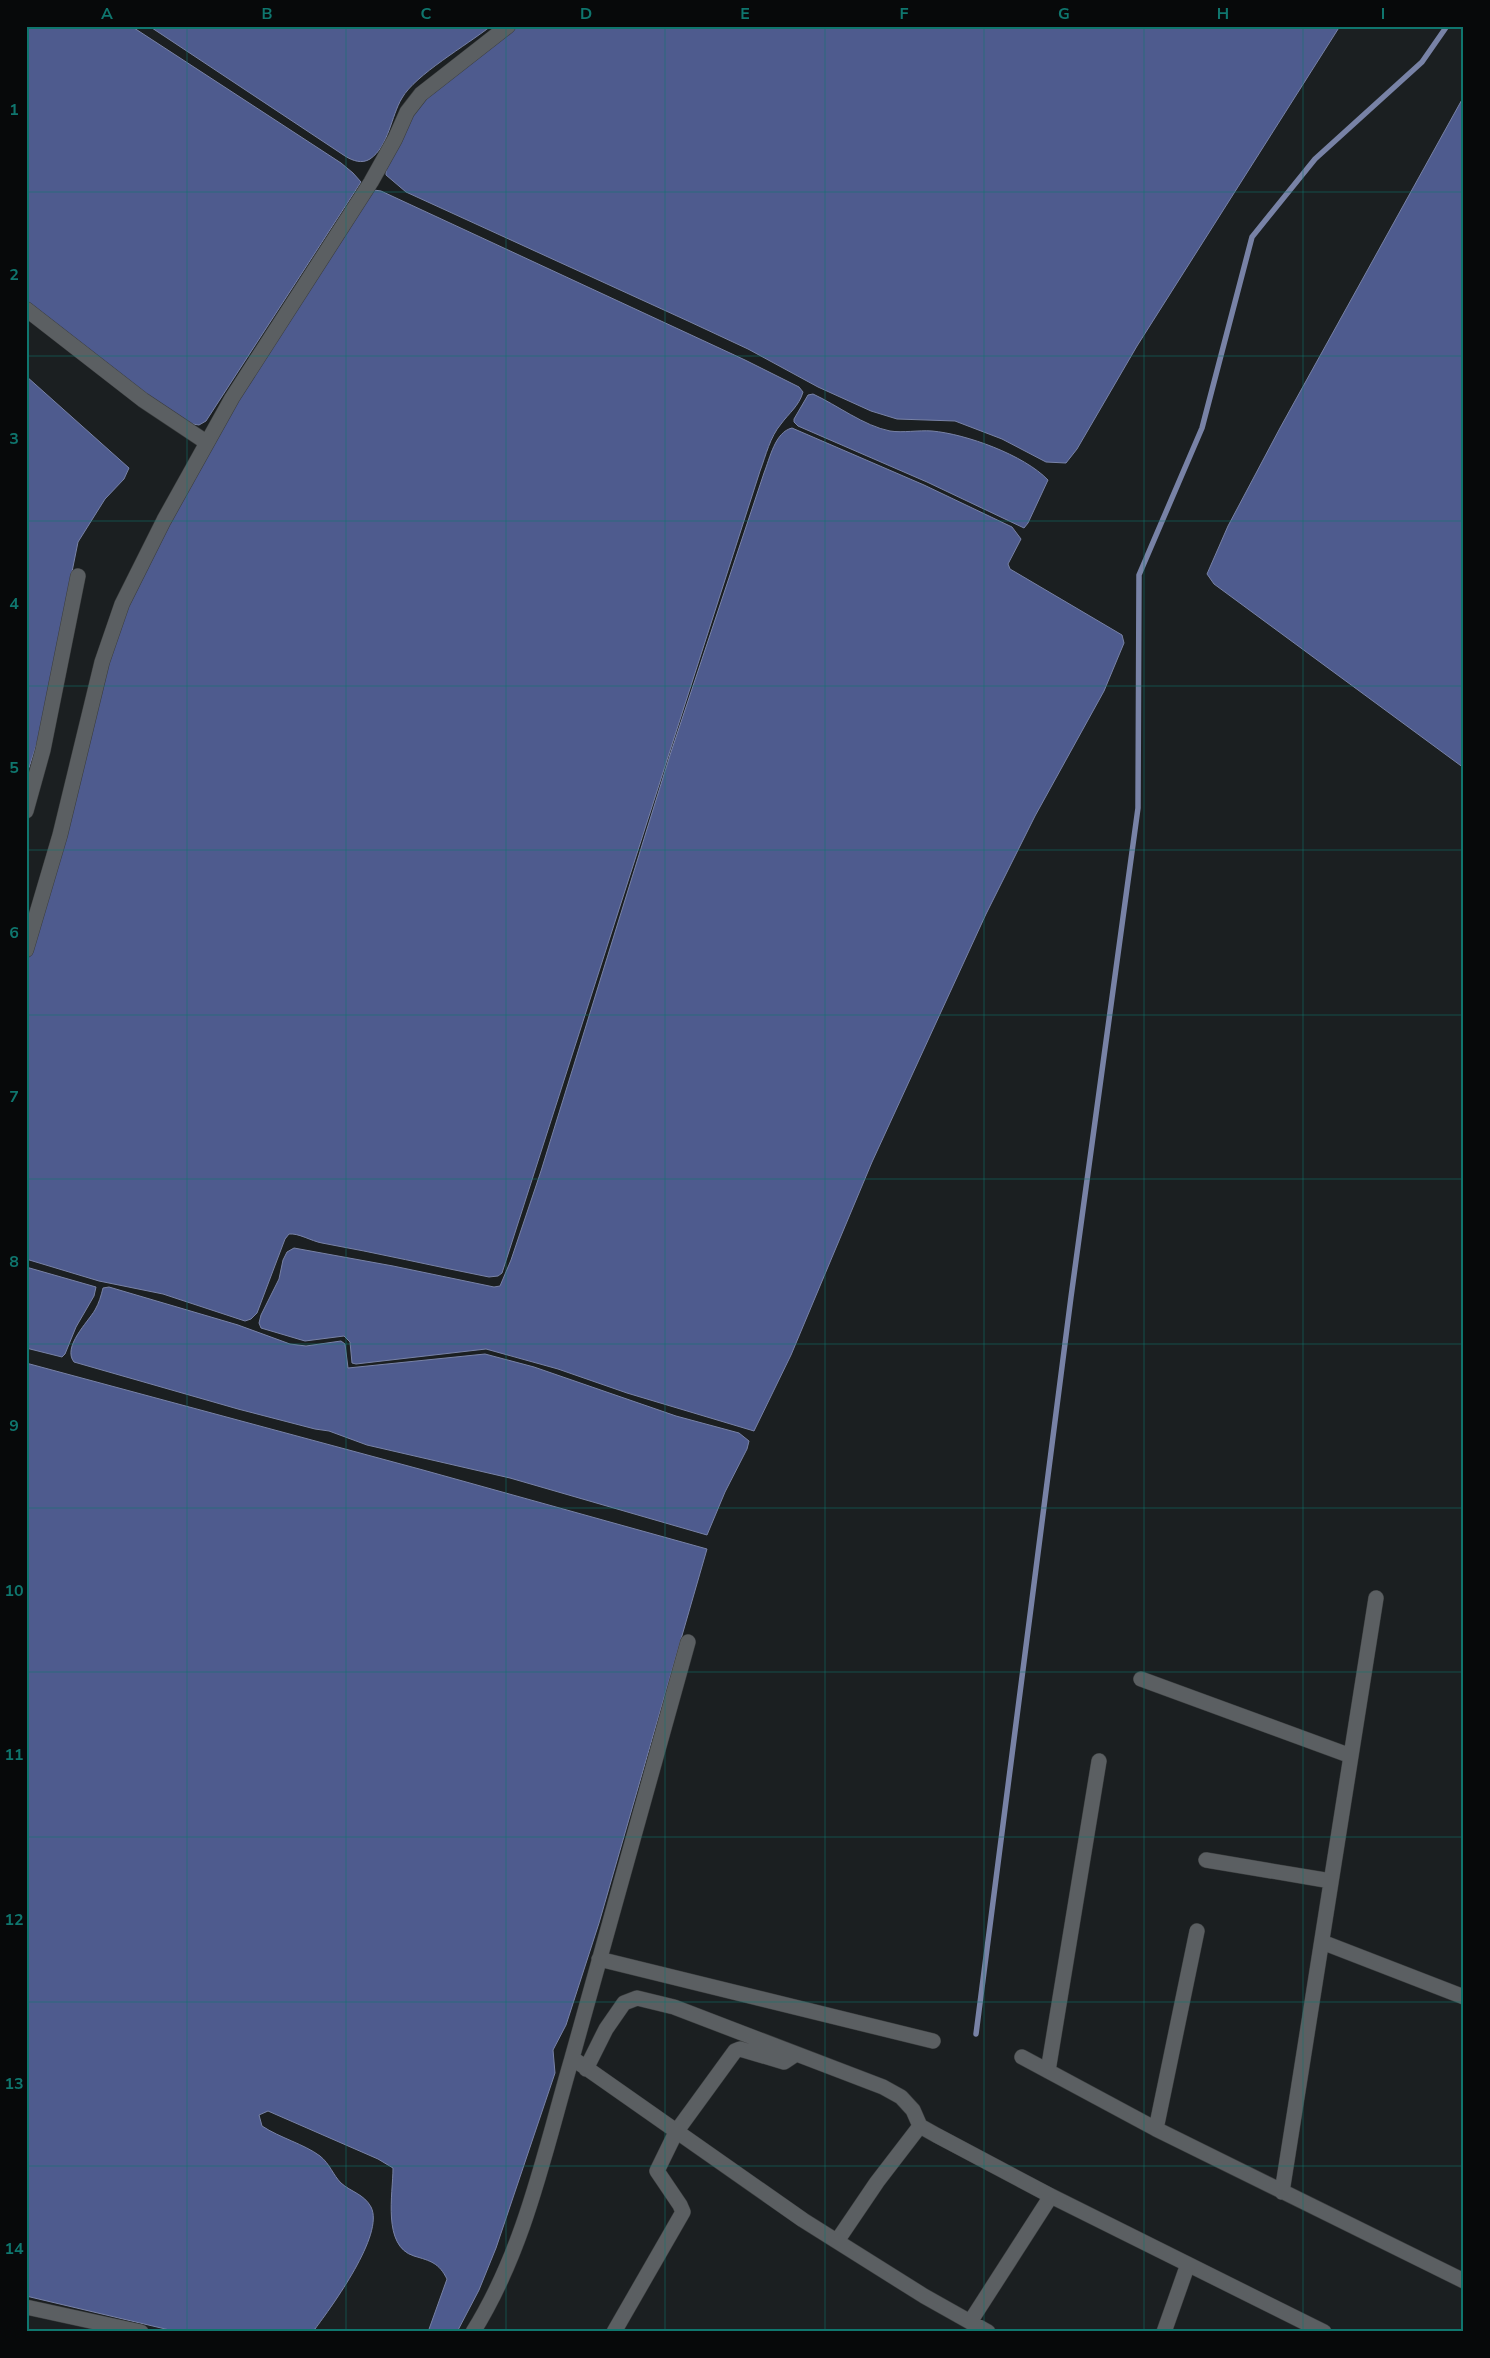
<svg xmlns="http://www.w3.org/2000/svg" width="1490" height="2358" font-family="'Nunito Sans',sans-serif">
<style>
.water{fill:#4e5b8e;stroke:#7882a6}
.lines{fill:none;stroke-linecap:round;stroke-linejoin:round}
.stream{stroke:#7882a6;stroke-width:5.5}
.minor-casing{stroke:#393c3d;stroke-width:16}
.minor{stroke:#5b5f62;stroke-width:15}
.grid{fill:none;stroke:#0f766e;stroke-width:1;stroke-opacity:0.55}
.neatline{fill:none;stroke:#0f766e;stroke-width:2}
.grid-label{font-size:16px;text-anchor:middle;font-weight:bold;fill:#0f766e}
</style>
<rect width="100%" height="100%" fill="#1b1f21"/>
<!-- water -->
<path class="water" d="M26,26H131L341,163L353,173L361,182L206,421L199,425L186,423L26,303Z
M149,26H491C467,45 415,75 402,98C391,116 389,146 370,159C362,164 353,161 345,156Z
M512,26H1340L1137,346L1077,449L1066,463L1046,462L1002,439L955,421L897,419L871,411L818,387L748,349L688,321L406,192L386,175V166L410,108Z
M1464,96V768L1214,584L1207,574L1228,526L1280,428Z
M374,190L381,191L745,360L799,387L803,392C799,406 789,413 781,424C770,437 766,455 760,471L502,1273L498,1276L489,1277C433,1266 378,1253 322,1243C311,1241 299,1233 289,1234L285,1239L257,1313L251,1319L245,1321L163,1294L99,1281L26,1259V946L90,696L171,504Z
M26,376L129,468L124,479L105,499L78,542L38,740L26,777Z
M813,394C837,405 864,426 890,431C903,433 918,430 932,431C966,434 1024,455 1048,480L1028,523L1024,528L927,482L798,426L794,422V419L808,395Z
M792,428L924,485L1012,527L1021,539L1008,564L1010,569L1122,635L1124,643L1104,691L1035,816L986,914L872,1162L791,1355L754,1431L627,1393L558,1369L486,1349L356,1364L352,1363L350,1342L344,1336L305,1341L261,1328L259,1323L261,1315L279,1279L283,1260L287,1252L294,1248L393,1266L494,1287L500,1286L511,1260L541,1171L670,755L764,473C770,458 775,432 792,428Z
M26,1267L96,1287L94,1296L76,1327L65,1354L62,1357L26,1348Z
M109,1287L238,1325L290,1344L306,1346L341,1341L345,1344L348,1368L485,1354L534,1367L676,1416L739,1433L749,1441L747,1449L725,1492L707,1535L510,1478L367,1445L329,1431L315,1429L238,1409L74,1362C62,1347 88,1322 95,1310C99,1303 101,1296 103,1288Z
M26,1363L423,1470L707,1549L599,1923L566,2025L553,2050L555,2073L496,2248L479,2290L457,2332H428L447,2279C439,2263 431,2261 414,2256C382,2246 393,2194 393,2168L378,2159L268,2111L259,2115L262,2126C280,2138 304,2144 320,2156C330,2164 333,2175 341,2183C351,2192 364,2194 371,2207C385,2234 332,2306 315,2329L309,2332H178L26,2296Z"/>
<g class="lines">
<!-- stream -->
<path class="stream" d="M976,2034L1071,1297L1138,808L1139,575L1202,428L1252,237L1315,159L1422,62L1447,26"/>
<!-- minor casing -->
<g class="minor-casing">
<path id="minor" d="M26,309L143,400L206,442
M26,811L43,750L78,576
M26,950L60,835L102,662L122,604L164,520L232,398L371,182L395,139L407,112L421,94L508,26
M1141,1679L1351,1756
M1206,1860L1331,1881
M1322,1942L1464,1997
M599,1959L933,2041
M1022,2057L1156,2129L1464,2281
M572,2058L688,1642
M586,2069L606,2029L624,2003L637,1998L674,2007L883,2087L901,2097L913,2110L920,2126L936,2135L1051,2196L1324,2332
M1048,2071L1099,1761
M1156,2129L1197,1931
M1282,2192L1376,1598
M837,2241L877,2182L920,2126
M26,2307L141,2332
M970,2322L1051,2196
M473,2332C525,2249 545,2150 572,2058L803,2220L924,2296L988,2332
M614,2332L683,2212L680,2205L657,2171L676,2132L735,2051L740,2049L784,2062L796,2054
M1164,2332L1188,2264"/>
</g>
<!-- minor -->
<use href="#minor" class="minor"/>
</g>
<!-- grid -->
<path class="grid" d="M187,26V2332M346,26V2332M506,26V2332M665,26V2332M825,26V2332M984,26V2332M1144,26V2332M1303,26V2332M26,192H1464M26,356H1464M26,521H1464M26,686H1464M26,850H1464M26,1015H1464M26,1179H1464M26,1344H1464M26,1508H1464M26,1672H1464M26,1837H1464M26,2002H1464M26,2166H1464"/>
<!-- border -->
<rect width="1490" height="2358" fill="none" stroke="#07090a" stroke-width="55"/>
<rect x="28" y="28" width="1434" height="2302" class="neatline"/>
<g class="grid-label">
<text x="107" y="19">A</text>
<text x="267" y="19">B</text>
<text x="426" y="19">C</text>
<text x="586" y="19">D</text>
<text x="745" y="19">E</text>
<text x="904" y="19">F</text>
<text x="1064" y="19">G</text>
<text x="1223" y="19">H</text>
<text x="1383" y="19">I</text>
<text x="14" y="115">1</text>
<text x="14" y="280">2</text>
<text x="14" y="444">3</text>
<text x="14" y="609">4</text>
<text x="14" y="773">5</text>
<text x="14" y="938">6</text>
<text x="14" y="1102">7</text>
<text x="14" y="1267">8</text>
<text x="14" y="1431">9</text>
<text x="14" y="1596">10</text>
<text x="14" y="1760">11</text>
<text x="14" y="1925">12</text>
<text x="14" y="2089">13</text>
<text x="14" y="2254">14</text>
</g>
</svg>
